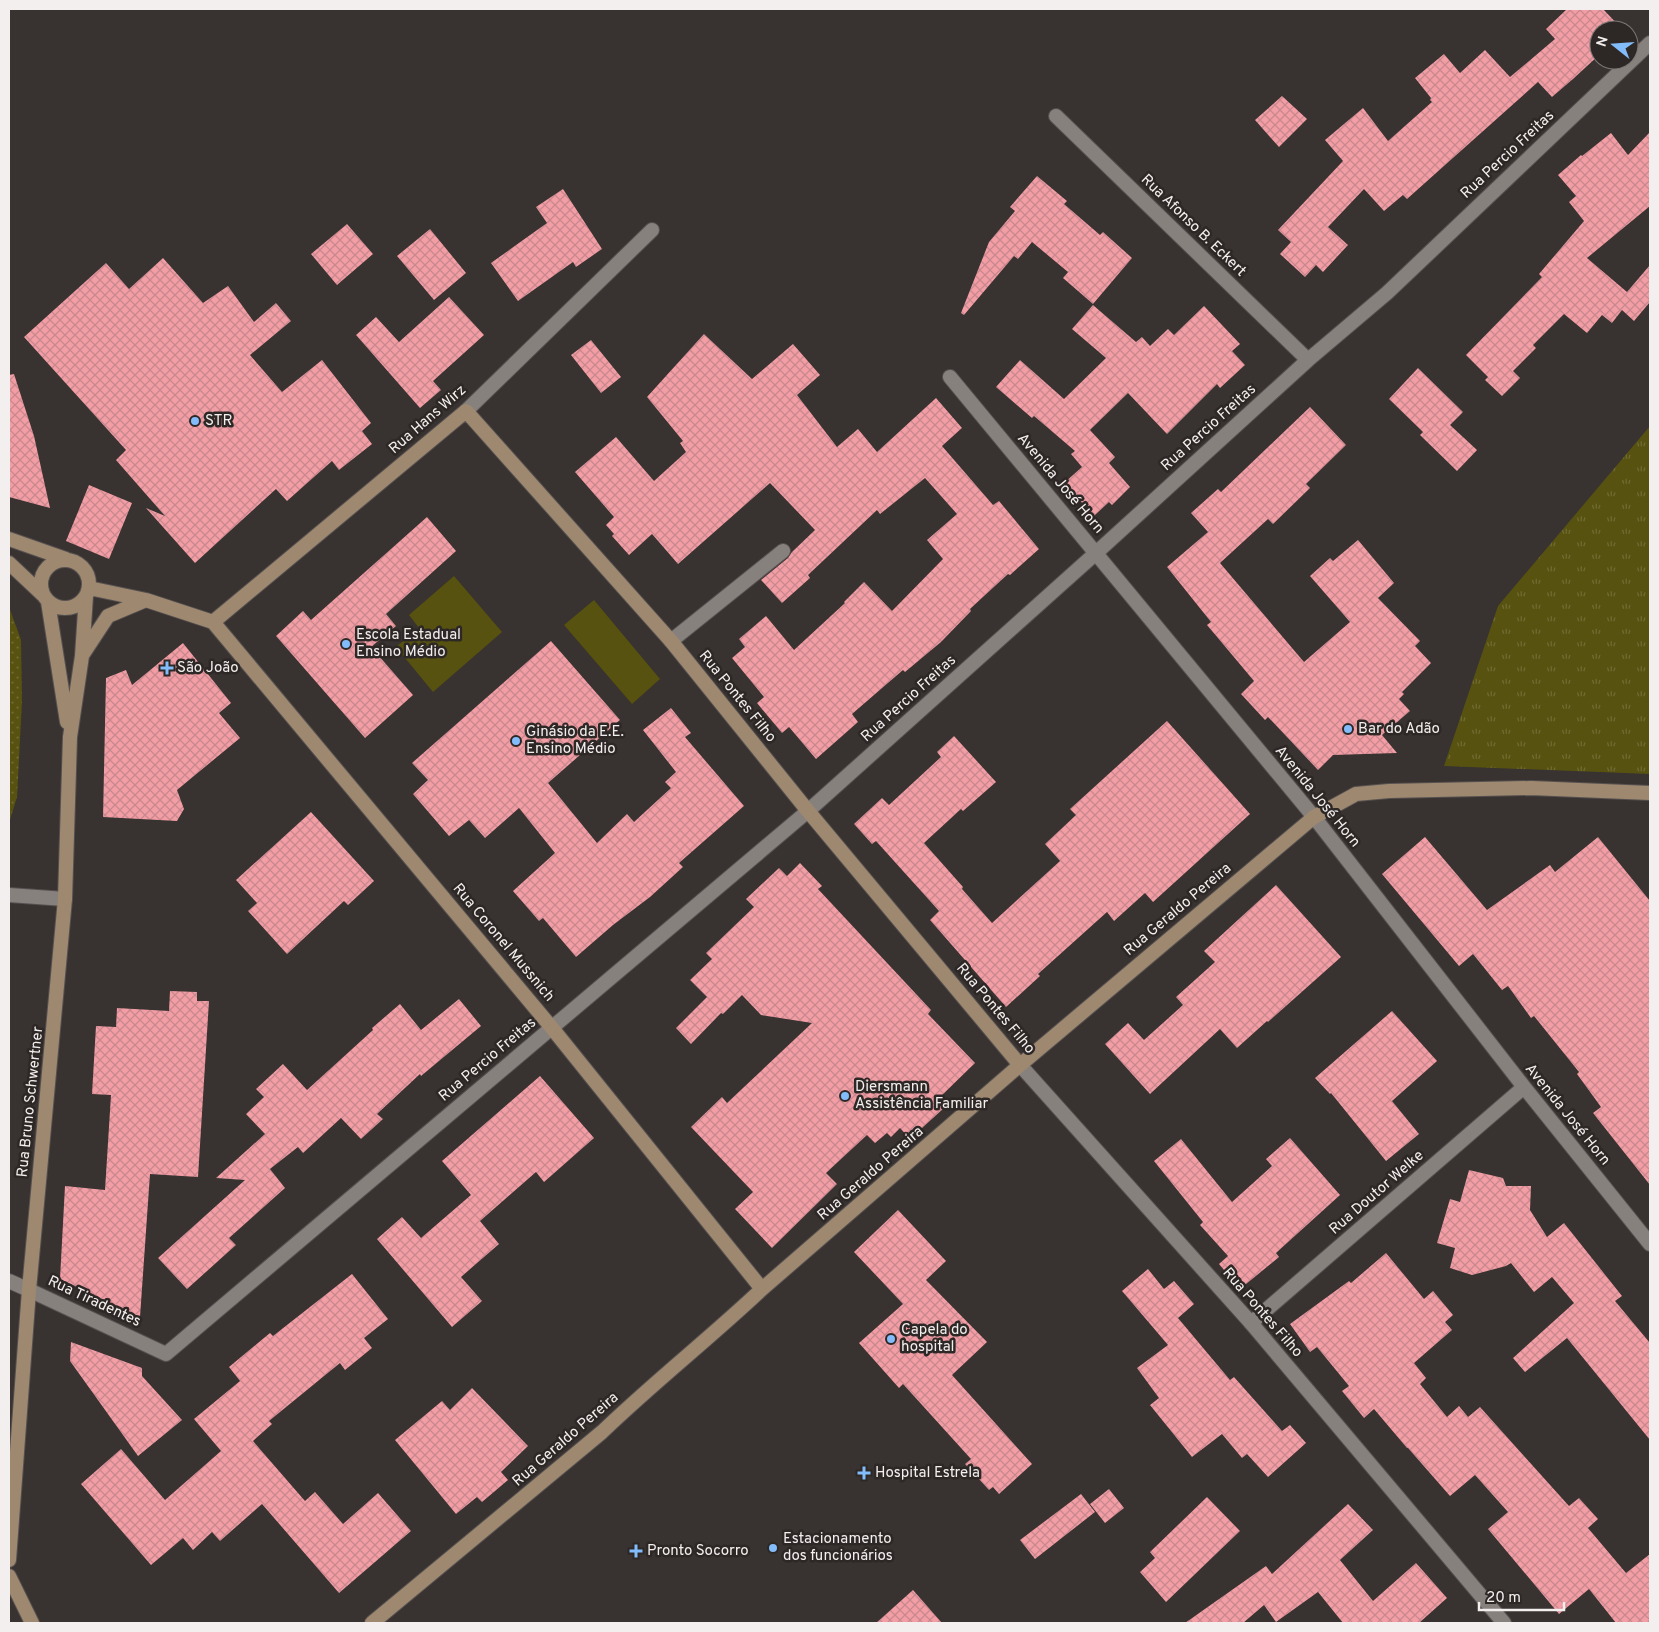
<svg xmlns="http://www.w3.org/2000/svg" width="1659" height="1632" font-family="Overpass,sans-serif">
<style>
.grass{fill:url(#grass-tufts)}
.park{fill:url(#park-dots)}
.garden{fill:#57520f}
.building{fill:url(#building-cross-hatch)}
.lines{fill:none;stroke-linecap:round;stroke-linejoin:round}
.minor-casing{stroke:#565150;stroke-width:16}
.tertiary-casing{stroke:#565150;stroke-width:16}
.secondary-casing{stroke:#565150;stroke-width:16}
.minor{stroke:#87817e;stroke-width:14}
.tertiary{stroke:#87817e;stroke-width:14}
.secondary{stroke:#9e8970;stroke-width:14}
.poi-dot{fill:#83bcfb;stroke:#2d2826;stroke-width:2}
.labels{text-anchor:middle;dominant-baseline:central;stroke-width:5;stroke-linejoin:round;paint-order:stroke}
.street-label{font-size:15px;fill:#f3efee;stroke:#2d2826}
.poi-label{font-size:15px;fill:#f3efee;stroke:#2d2826;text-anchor:start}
</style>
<defs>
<pattern id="grass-tufts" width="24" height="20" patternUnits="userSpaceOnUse" patternTransform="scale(1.25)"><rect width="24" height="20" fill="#57520f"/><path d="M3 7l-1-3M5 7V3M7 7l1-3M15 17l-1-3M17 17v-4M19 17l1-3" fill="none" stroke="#706b32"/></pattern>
<pattern id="park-dots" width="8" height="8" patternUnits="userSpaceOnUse" patternTransform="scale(1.25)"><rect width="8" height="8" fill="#57520f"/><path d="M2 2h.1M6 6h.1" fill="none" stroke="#706b32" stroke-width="1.8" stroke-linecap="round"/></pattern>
<pattern id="building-cross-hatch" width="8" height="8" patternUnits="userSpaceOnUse" patternTransform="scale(1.25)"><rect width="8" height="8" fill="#f39da5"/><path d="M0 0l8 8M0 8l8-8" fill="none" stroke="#c8888e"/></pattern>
</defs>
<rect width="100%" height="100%" fill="#383230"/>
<!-- grass -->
<path class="grass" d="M1650,426V774L1444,766L1498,606Z"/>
<!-- park -->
<path class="park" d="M9,607L21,640L22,701L17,797L9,823Z"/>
<!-- garden -->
<path class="garden" d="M454,576L502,632L433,692L396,647L419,628L409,615Z
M594,600L660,679L632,704L564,625Z"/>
<!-- building -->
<path class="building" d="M1567,9H1603L1623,30H1599V55L1573,79L1552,97L1538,82L1407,199L1403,195L1384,211L1364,189L1328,227L1348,245L1323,272L1316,265L1305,277L1280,254L1291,242L1278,230L1343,161L1325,140L1363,108L1388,141L1432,102L1430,100L1431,98L1415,78L1444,54L1460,73L1485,50L1510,77L1555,39L1546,29Z
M1282,96L1307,119L1279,147L1255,120Z
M1650,132V206L1587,258L1627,292L1650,265V302L1634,321L1622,310L1612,323L1602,315L1587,333L1564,314L1533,345L1536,348L1513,371L1520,378L1502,396L1485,380L1488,377L1466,355L1542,277L1539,274L1584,221L1569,202L1576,196L1558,175L1581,155L1582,156L1611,133L1628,155Z
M1037,176L1067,201L1064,204L1100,235L1103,232L1132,258L1093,304L1063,278L1068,272L1032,242L1018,259L1014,256L964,315L961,313L989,242L1015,211L1010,207Z
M563,189L602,249L576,267L573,262L518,301L491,263L547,223L536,207Z
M347,224L373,254L337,285L311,254Z
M430,229L466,273L434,300L397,256Z
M163,258L203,303L228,286L254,322L276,303L291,321L250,355L282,392L322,360L371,423L362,431L372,444L339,470L332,461L287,501L276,489L195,563L146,508L165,516L116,460L126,450L24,337L106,263L129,289Z
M449,297L484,335L433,381L441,390L420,408L356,335L376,317L399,342Z
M1093,305L1136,342L1142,337L1150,346L1168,329L1174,335L1204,306L1240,344L1232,351L1245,365L1220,388L1217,384L1167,434L1128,393L1090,430L1115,457L1109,463L1130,487L1112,505L1109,502L1094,516L1064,483L1082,467L1071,454L1075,451L1034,416L1032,418L996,387L1020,360L1064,399L1106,358L1072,329Z
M704,334L752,379L793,344L820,375L797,395L837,447L858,429L877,452L936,398L962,428L942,446L993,505L999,501L1039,549L1010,575L1008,574L970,609L971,611L941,642L905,672L903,670L852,714L858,722L816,759L789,727L782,733L757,703L764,697L732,658L745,647L739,639L766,616L794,650L845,603L844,602L864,582L892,611L943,559L927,540L957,514L925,478L880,514L877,510L808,575L810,578L782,603L761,580L788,558L792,552L815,530L770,483L678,564L652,534L629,555L612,536L614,534L606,525L614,517L575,472L616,437L654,481L686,452L680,443L683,441L647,397Z
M591,340L621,377L601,393L571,355Z
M1418,368L1463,412L1450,425L1477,450L1457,471L1420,435L1423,432L1389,399Z
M14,374L34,436L50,508L9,497V375Z
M1310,407L1346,445L1306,484L1310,488L1273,524L1268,519L1220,563L1304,662L1350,622L1310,576L1330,558L1333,561L1358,540L1394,583L1378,598L1420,641L1415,646L1431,663L1402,692L1404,694L1399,699L1410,711L1382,735L1397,753L1333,755L1318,770L1268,717L1265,720L1241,694L1254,681L1207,625L1211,622L1167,567L1208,532L1191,513L1218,489L1221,492Z
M89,485L132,503L109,559L66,541Z
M427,517L456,551L386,614L396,626L371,647L413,695L365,738L276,636L303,611L311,620Z
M551,641L620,720L548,783L597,843L627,814L634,822L671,788L665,782L676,772L643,730L671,708L691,733L685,737L744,806L679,863L683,867L650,897L613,925L576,957L543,918L539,921L513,891L555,853L519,808L485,838L469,820L449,836L413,794L428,780L412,763Z
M183,643L231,703L219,713L240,738L177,790L184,809L177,821L103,817L106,678L126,670L132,685Z
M1167,721L1250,814L1153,902L1145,893L1114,921L1107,912L1038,974L1040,976L1006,1007L930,920L939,911L876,841L872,844L854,824L882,798L889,805L941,757L937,752L954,736L996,782L963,811L961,809L924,843L963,887L962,889L992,923L1060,861L1045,844L1076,815L1070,809Z
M311,812L374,881L348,905L344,901L287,954L248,911L257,903L236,880Z
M1425,837L1487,910L1550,865L1555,872L1598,837L1650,901V1185L1593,1113L1601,1107L1577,1074L1579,1072L1534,1016L1531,1018L1508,986L1502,990L1473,954L1459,966L1382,874Z
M800,863L822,886L818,889L931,1010L928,1014L975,1063L937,1100L944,1108L910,1139L900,1128L891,1137L887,1133L875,1143L867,1135L826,1173L837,1184L772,1248L735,1209L753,1192L691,1127L722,1097L727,1103L812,1023L761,1015L742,995L723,1014L721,1013L691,1044L676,1028L707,997L690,980L712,959L706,953L754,907L746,899L779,868L787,876Z
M1276,885L1341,957L1268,1022L1267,1021L1237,1048L1220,1029L1150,1094L1105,1044L1128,1023L1144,1040L1183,1005L1176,997L1215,962L1204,951Z
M170,991L197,992V1001H209L198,1177L150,1174L140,1317L60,1279L65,1186L105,1190L111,1095L92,1094L96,1026L116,1027L117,1008L169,1011Z
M459,999L481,1026L421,1076L420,1074L377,1114L383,1119L361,1139L341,1118L303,1153L298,1147L270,1169L285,1188L229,1238L236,1245L187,1289L158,1258L245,1180L216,1178L265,1134L246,1114L264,1097L256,1089L283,1064L307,1090L373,1030L372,1028L400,1004L421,1030Z
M1392,1011L1437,1061L1392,1101L1419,1134L1386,1161L1331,1093L1330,1094L1315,1078Z
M540,1076L594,1138L544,1182L536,1172L480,1221L499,1244L461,1277L482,1301L452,1327L377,1239L402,1217L421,1238L471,1195L442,1161Z
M1290,1138L1340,1195L1276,1253L1279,1257L1240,1289L1219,1264L1228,1256L1200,1225L1203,1222L1154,1161L1181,1139L1232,1202L1272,1166L1266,1159Z
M1469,1170L1503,1178L1506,1186H1531L1530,1210L1547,1237L1564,1223L1622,1296L1615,1301L1650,1343V1440L1567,1338L1525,1372L1513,1358L1574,1303L1552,1277L1534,1292L1511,1263L1506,1266L1472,1275L1450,1268L1455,1248L1437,1243L1450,1199L1460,1202Z
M898,1210L946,1261L926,1280L987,1342L952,1375L1032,1464L999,1494L993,1487L989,1490L965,1464L971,1459L903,1384L899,1388L859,1343L903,1304L854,1252Z
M1386,1253L1424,1299L1433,1291L1453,1315L1445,1322L1452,1330L1414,1363L1426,1378L1420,1384L1447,1417L1459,1406L1468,1417L1480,1407L1569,1506L1579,1498L1598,1519L1588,1528L1626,1573L1650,1554V1623H1616L1589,1589L1559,1614L1488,1529L1508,1512L1475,1475L1450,1496L1408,1448H1407L1374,1409L1364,1418L1342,1391L1349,1386L1317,1347L1310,1352L1290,1324L1349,1281L1351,1283Z
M1148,1269L1164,1289L1174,1281L1194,1304L1178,1318L1230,1380L1234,1377L1282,1431L1290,1425L1306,1443L1268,1477L1247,1454L1242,1458L1222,1434L1192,1457L1150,1405L1159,1398L1137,1368L1168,1345L1122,1291Z
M352,1274L388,1319L364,1338L372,1348L345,1370L340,1363L269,1421L272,1424L253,1441L305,1501L315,1492L343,1524L378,1493L411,1531L339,1593L262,1504L220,1541L212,1532L193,1550L183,1538L151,1565L81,1484L121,1449L165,1500L221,1451L194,1419L240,1381L229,1367L270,1333L273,1336Z
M71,1342L142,1368V1376L182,1420L138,1456L70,1361Z
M472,1388L528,1446L501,1472L508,1480L482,1502L477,1497L456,1514L395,1440L442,1401L450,1410Z
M1109,1489L1124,1508L1105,1523L1090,1504Z
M1081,1494L1095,1512L1035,1559L1020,1540Z
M1207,1497L1240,1531L1166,1602L1140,1572L1155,1558L1150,1552Z
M1348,1504L1373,1530L1340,1560L1373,1601L1416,1563L1447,1598L1419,1623H1343L1318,1592L1276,1622L1264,1605L1243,1623H1185L1266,1566L1272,1574Z
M913,1590L942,1623H876Z"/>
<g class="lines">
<!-- minor casing -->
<g class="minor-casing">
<path id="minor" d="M1056,116L1308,360
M950,377L1314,817L1524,1087L1650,1244
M466,411L652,230
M671,641L783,551
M9,895L65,899
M29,1290L166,1354L808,811L1096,553L1308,360L1387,293L1650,43
M1251,1323L1524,1087"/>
</g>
<!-- tertiary casing -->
<g class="tertiary-casing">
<path id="tertiary" d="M1020,1065L1251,1323L1504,1623
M9,1281L29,1290"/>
</g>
<!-- secondary casing -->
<g class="secondary-casing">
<path id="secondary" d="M9,539L66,559
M41 584a24 24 0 1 1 48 0a24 24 0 1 1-48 0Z
M9,563L43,595
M89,588L146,600L213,622
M48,602L67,722
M213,622L466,411L671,641L808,811L1020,1065
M213,622L552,1028L762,1289
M83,654L108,616L146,600
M9,1560L29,1290L65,899L70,737L82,656L86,596
M9,1576L32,1623
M372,1623L602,1432C654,1382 710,1338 762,1289L1020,1065L1314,817L1356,794L1389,791L1531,788L1650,793"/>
</g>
<!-- minor -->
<use href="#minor" class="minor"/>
<!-- tertiary -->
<use href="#tertiary" class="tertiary"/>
<!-- secondary -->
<use href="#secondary" class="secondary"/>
</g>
<!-- markers -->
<g class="poi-dot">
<circle cx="195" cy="421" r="5"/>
<circle cx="346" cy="644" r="5"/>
<path d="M164.5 660.5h5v5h5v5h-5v5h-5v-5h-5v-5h5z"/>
<circle cx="1348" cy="729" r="5"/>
<circle cx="516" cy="741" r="5"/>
<circle cx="845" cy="1096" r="5"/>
<circle cx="891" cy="1339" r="5"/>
<path d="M861.5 1465.5h5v5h5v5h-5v5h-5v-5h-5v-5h5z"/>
<circle cx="773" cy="1548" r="5"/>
<path d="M633.5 1543.5h5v5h5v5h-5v5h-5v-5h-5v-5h5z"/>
</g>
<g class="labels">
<!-- street labels -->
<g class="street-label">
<text transform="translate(1508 155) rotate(-43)">Rua Percio Freitas</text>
<text transform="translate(1193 226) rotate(44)">Rua Afonso B. Eckert</text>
<text transform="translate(428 420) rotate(-41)">Rua Hans Wirz</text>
<text transform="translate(1209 428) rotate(-42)">Rua Percio Freitas</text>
<text transform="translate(1060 484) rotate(50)">Avenida José Horn</text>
<text transform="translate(737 697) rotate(51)">Rua Pontes Filho</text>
<text transform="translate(909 699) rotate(-42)">Rua Percio Freitas</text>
<text transform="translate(1317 797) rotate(51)">Avenida José Horn</text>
<text transform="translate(1178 910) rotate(-40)">Rua Geraldo Pereira</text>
<text transform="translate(503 943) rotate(50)">Rua Coronel Mussnich</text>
<text transform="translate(995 1009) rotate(50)">Rua Pontes Filho</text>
<text transform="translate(488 1060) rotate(-40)">Rua Percio Freitas</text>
<text transform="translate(31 1102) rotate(-84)">Rua Bruno Schwertner</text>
<text transform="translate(1567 1115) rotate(51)">Avenida José Horn</text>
<text transform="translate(871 1174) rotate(-41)">Rua Geraldo Pereira</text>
<text transform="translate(1377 1193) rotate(-41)">Rua Doutor Welke</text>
<text transform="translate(94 1302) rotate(25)">Rua Tiradentes</text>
<text transform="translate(1262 1313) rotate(49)">Rua Pontes Filho</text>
<text transform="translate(566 1440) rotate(-41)">Rua Geraldo Pereira</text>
</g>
<!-- poi labels -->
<g class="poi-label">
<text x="205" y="421">STR</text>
<text x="356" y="635">Escola Estadual<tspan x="356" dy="17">Ensino Médio</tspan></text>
<text x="177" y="668">São João</text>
<text x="1358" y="729">Bar do Adão</text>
<text x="526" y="732">Ginásio da E.E.<tspan x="526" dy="17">Ensino Médio</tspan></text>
<text x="855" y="1087">Diersmann<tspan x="855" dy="17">Assistência Familiar</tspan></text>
<text x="901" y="1330">Capela do<tspan x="901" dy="17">hospital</tspan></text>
<text x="875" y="1473">Hospital Estrela</text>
<text x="783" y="1539">Estacionamento<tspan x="783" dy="17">dos funcionários</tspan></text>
<text x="647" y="1551">Pronto Socorro</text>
</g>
</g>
<!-- border -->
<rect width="1659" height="1632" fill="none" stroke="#f3efee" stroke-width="20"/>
<!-- north arrow -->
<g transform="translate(1614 45) rotate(287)"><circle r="24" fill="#2d2826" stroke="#7c7876"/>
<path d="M0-4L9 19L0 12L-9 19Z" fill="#83bcfb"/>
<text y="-8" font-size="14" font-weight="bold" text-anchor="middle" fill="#f3efee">N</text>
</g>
<!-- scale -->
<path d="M1479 1602v8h85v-8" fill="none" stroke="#f3efee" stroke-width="2.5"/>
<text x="1486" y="1602" font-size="15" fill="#f3efee" stroke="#2d2826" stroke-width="4" paint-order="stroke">20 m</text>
</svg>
